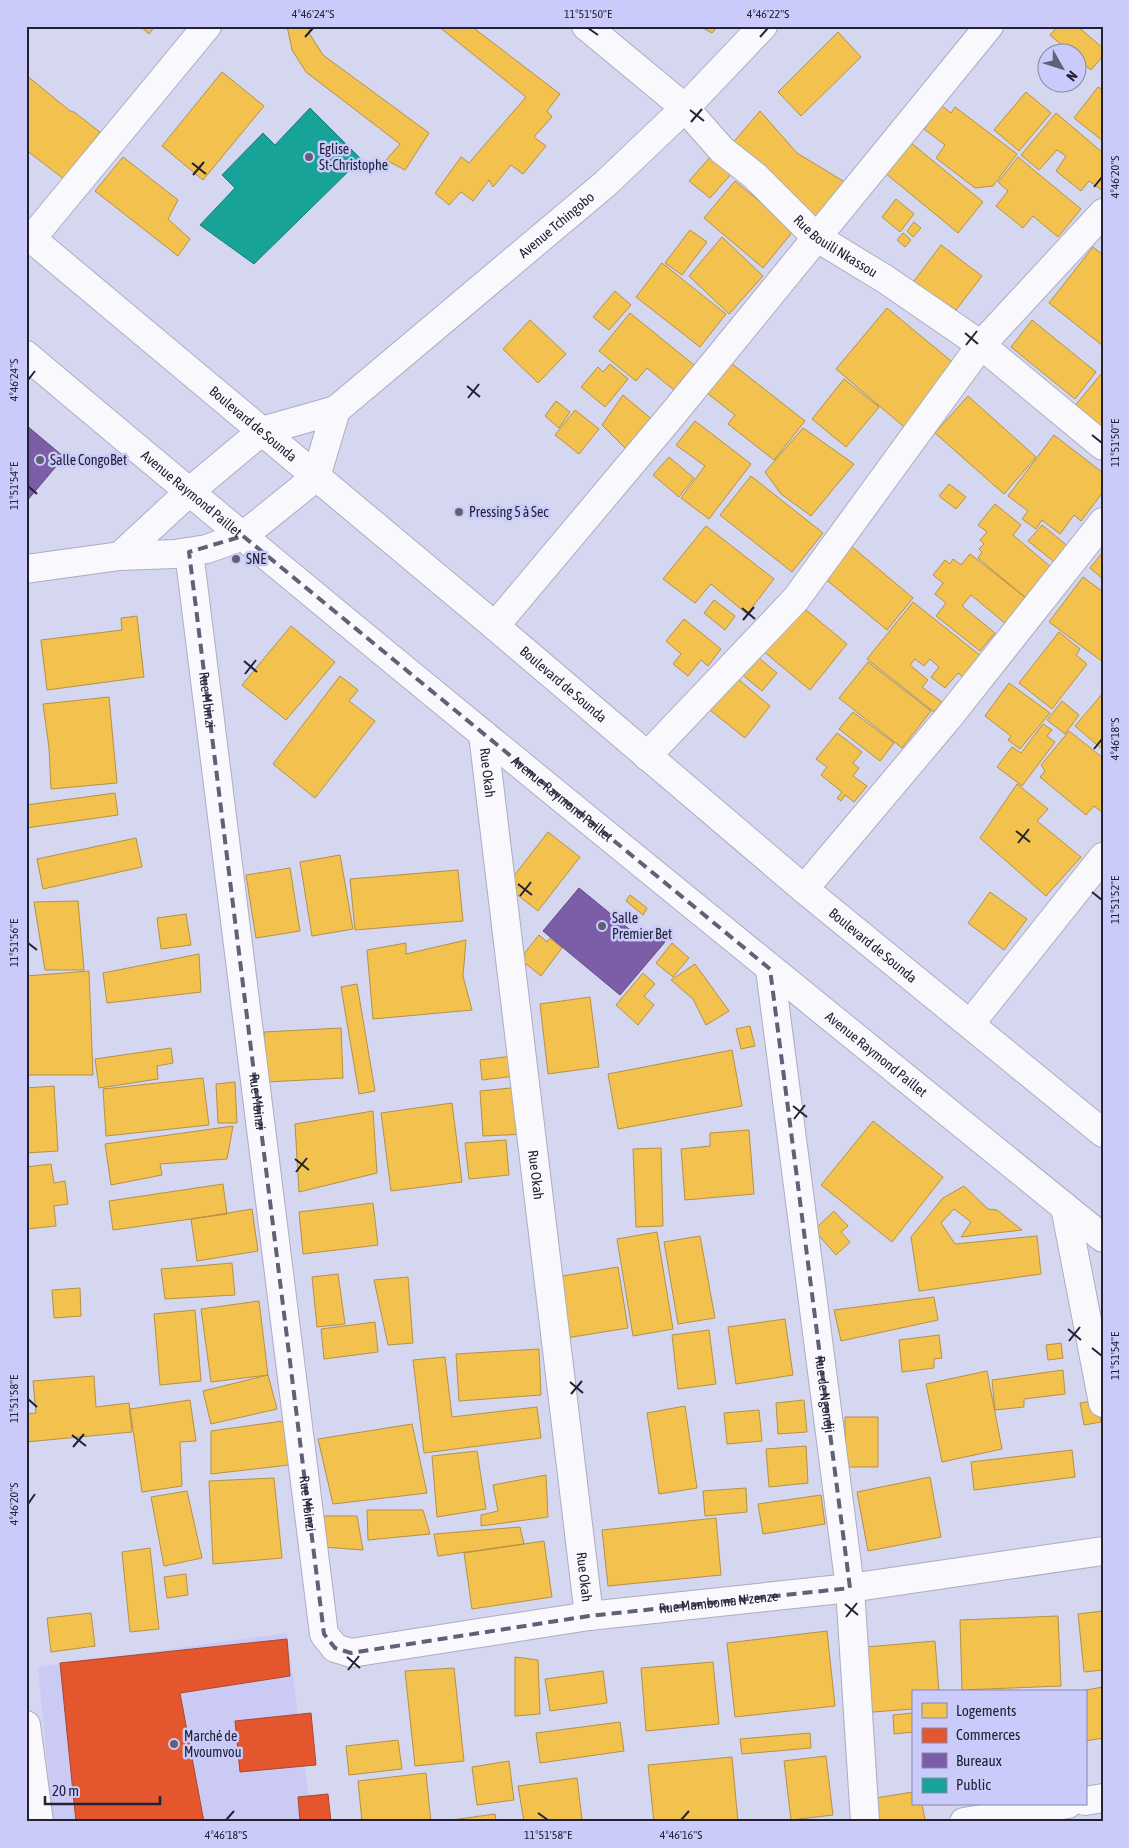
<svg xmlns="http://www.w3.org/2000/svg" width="1129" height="1848" font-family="'Asap Condensed',sans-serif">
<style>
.built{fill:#cacaf4}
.homes{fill:#f2c14e;stroke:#b49146}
.shops{fill:#e4572e;stroke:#aa4730}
.offices{fill:#7b5ea7;stroke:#604c84}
.public{fill:#17a398;stroke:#1a7c7a}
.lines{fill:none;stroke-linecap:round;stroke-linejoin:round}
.minor-casing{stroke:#acacc1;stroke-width:30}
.major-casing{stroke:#acacc1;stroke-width:30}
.minor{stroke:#f9f9fd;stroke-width:28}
.major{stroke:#f9f9fd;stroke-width:28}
.marked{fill:none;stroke:#616176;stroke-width:4;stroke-dasharray:10 6;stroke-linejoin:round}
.ticks{fill:none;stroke:#222234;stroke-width:2}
.poi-dot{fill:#616176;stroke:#cacbfb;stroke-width:2}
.labels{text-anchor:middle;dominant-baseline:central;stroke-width:5;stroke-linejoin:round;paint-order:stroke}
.poi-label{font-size:14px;fill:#222234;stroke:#cacbfb;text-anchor:start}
.street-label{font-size:14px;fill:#222234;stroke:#cacbfb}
.neatline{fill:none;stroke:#222234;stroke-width:2}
.ticks-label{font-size:12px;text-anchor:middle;fill:#222234}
</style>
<rect width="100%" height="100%" fill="#d5d6f0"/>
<!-- built -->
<path class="built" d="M287,1633L312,1822H53L38,1667Z"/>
<!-- homes -->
<path class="homes" d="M140,26H155L149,34Z
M287,26H309V33L323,55L429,133L405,170L386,160L400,144L306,72L292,50Z
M438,26H471L560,94L547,111L552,117L534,137L546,146L523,174L511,165L493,187L489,180L473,201L461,192L449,205L435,193L461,157L469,163L526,97Z
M699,26H718L712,33Z
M1058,26H1077L1103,48V56L1091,70L1076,58V52H1070L1050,35Z
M838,32L861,57L801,116L778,92Z
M26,64L29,67L26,75L70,111L74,112L100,132L64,179L26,150L28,135L26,134Z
M222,72L264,106L203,180L162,146Z
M1098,87L1103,90V141L1074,118Z
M1026,92L1051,113L1019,151L994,130Z
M942,106L951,113L955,107L1017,154L993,186L975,188L936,158L945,145L924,129Z
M760,111L797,153L848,184L814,225L726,151Z
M1056,113L1103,153V191L1089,181L1081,191L1056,171L1066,156L1057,150L1039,170L1021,155Z
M910,142L983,202L958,233L884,172Z
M712,155L733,172L710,198L689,181Z
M123,157L178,200L168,219L190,239L178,256L95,191Z
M1018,157L1081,209L1058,237L1033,216L1023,228L996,206L1008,191L998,182Z
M735,181L794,230L763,268L704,218Z
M896,199L914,214L900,232L882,217Z
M914,222L921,228L913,237L907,231Z
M690,230L707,242L682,275L665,263Z
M903,233L911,240L905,247L897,240Z
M722,237L763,276L729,314L689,276Z
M941,245L982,276L956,310L949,305L945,310L911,285Z
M1093,247L1103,255V346L1049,303Z
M662,263L726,314L700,347L636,297Z
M615,291L631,305L609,330L593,317Z
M887,308L962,370L910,432L836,369Z
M630,313L694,365L674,390L647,368L636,381L599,351Z
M530,320L566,354L538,383L503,349Z
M1032,320L1096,372L1075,399L1011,347Z
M731,363L805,421L774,460L728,424L735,415L707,393Z
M610,364L628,379L605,407L581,387L598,367L603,372Z
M1102,373L1103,374V429L1068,414Z
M844,379L879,407L846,447L812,419Z
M623,395L655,422L630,453L602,425Z
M968,396L1036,457L1004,494L935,433Z
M556,401L570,412L559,428L545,416Z
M575,410L599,429L579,454L555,435Z
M695,421L751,464L709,519L681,498L705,466L676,445Z
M803,428L854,464L811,516L781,494L765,472Z
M1054,435L1103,473V492L1081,521L1074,515L1060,534L1042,520L1036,529L1022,519L1028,511L1008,496Z
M669,457L694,478L679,497L653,475Z
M751,476L823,533L792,572L720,515Z
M949,484L966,497L956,509L939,496Z
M995,504L1021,525L1013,535L1052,568L1027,599L978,558L982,552L979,549L984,544L980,540L987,532L978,525Z
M1042,525L1070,548L1058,565L1028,541Z
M706,526L774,579L747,614L711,584L695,603L663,579Z
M844,540L913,598L887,630L817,572Z
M1103,552V579L1090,568Z
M970,554L1026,598L1006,624L971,595L962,606L995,633L980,651L936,616L946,603L935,594L943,583L933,575L945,560L950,564L953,559L961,565Z
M1083,577L1103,592V662L1049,622Z
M714,600L735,616L725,630L704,613Z
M913,602L981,656L968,681L958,673L945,688L931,677L939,667L930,659L924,666L915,659L910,665L928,680L922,687L942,702L934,712L867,659Z
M800,605L847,644L810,690L762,650Z
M137,616L144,677L47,690L41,640L122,630L121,618Z
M684,619L721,649L708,666L701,660L688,676L673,664L681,654L666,641Z
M291,626L335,662L286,720L242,685Z
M1059,632L1080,649L1076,655L1087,664L1052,709L1019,683Z
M754,654L777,673L762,691L739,672Z
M868,662L931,711L902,748L839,698Z
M340,676L358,690L349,701L375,721L315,798L273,764Z
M737,678L770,706L745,738L710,710Z
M1009,683L1050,713L1020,749L1008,740L1011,736L985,716Z
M1103,693V750L1075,726Z
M109,697L117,783L51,789L49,748L43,704Z
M1062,701L1079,715L1065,734L1047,720Z
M853,712L894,743L880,761L839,729Z
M1043,724L1052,730L1047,736L1055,742L1022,786L997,767L1012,747L1021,753Z
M1069,731L1103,758V813L1094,806L1086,815L1040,777L1045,771L1041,765Z
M837,733L862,752L853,763L859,768L853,776L867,786L854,802L845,795L841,801L837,798L842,792L821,775L827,767L816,759Z
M1017,784L1048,809L1037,821L1081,857L1046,896L980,838Z
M115,793L118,815L26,828V805Z
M548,832L580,857L538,911L506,886Z
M136,838L142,867L43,889L37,859Z
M340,855L353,929L312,936L300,862Z
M290,868L300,931L256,938L246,875Z
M458,870L463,921L355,930L350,879Z
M990,892L1027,919L1004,950L968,923Z
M630,895L647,908L643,915L626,901Z
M78,901L84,970H45L34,902Z
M186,914L191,945L161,949L157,918Z
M539,935L547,942L550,938L562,948L541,976L520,959Z
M466,940L463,976L472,1010L373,1019L367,950L406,943V954Z
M672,943L689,958L673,977L656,963Z
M199,954L201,992L107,1003L103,973Z
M695,964L729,1011L706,1025L693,999L671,980Z
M89,971L93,1075H26V976Z
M643,973L655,984L644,996L654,1005L638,1025L616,1005Z
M357,984L375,1091L359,1094L341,987Z
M590,997L599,1067L548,1074L540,1004Z
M750,1026L755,1046L741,1049L736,1029Z
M341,1028L343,1078L267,1082L264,1032Z
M171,1048L173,1063L157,1066L158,1079L99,1088L95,1059Z
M732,1050L742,1106L618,1129L608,1074Z
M513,1056L516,1076L482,1080L480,1060Z
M203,1078L209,1125L106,1136L103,1089Z
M235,1082L237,1123H218L216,1084Z
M54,1086L58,1151L26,1153V1088Z
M521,1087L528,1134L483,1136L480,1091Z
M452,1103L462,1182L391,1191L381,1113Z
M373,1111L377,1173L299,1192L295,1124Z
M873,1121L943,1177L892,1242L821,1185Z
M233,1126L227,1159L160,1164L162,1175L111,1185L105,1144Z
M749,1130L754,1194L685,1200L681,1149L710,1146V1133Z
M506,1140L509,1175L469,1179L465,1143Z
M661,1148L663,1226L636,1227L633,1149Z
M51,1164L54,1183L65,1181L68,1204L54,1206L56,1226L26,1229V1167Z
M223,1184L227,1214L113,1230L109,1201Z
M964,1186L988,1209L997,1210L1022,1230L961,1237L971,1222L954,1209L941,1223L955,1244L1037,1236L1041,1274L919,1291L911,1237L943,1198Z
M373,1203L378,1245L303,1254L299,1212Z
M252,1209L258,1251L197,1261L191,1219Z
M834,1211L848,1226L841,1232L850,1242L836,1255L814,1230Z
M657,1232L673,1329L633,1336L617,1239Z
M700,1236L715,1318L678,1324L664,1242Z
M232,1263L235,1295L165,1299L161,1269Z
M618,1267L628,1328L560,1339L550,1278Z
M338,1274L345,1324L317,1327L312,1277Z
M408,1277L413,1343L388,1345L374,1280Z
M80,1288L81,1316L54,1318L52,1290Z
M934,1297L938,1320L841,1341L834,1310Z
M259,1301L268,1375L211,1382L201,1309Z
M195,1310L201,1381L160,1385L154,1314Z
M785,1319L793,1375L736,1384L728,1327Z
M375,1322L378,1352L324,1359L321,1329Z
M709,1330L716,1384L678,1389L672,1335Z
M939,1335L942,1358L934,1359V1368L902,1372L899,1340Z
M1061,1343L1063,1358L1048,1360L1046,1345Z
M539,1349L541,1395L459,1401L456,1354Z
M445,1357L452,1417L537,1407L541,1438L424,1453L413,1360Z
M1063,1370L1065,1394L1024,1399V1407L995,1410L992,1380Z
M987,1371L1002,1449L942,1462L926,1384Z
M268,1375L277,1409L211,1424L203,1391Z
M94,1376L96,1407L129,1403L132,1432L26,1442V1414L36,1413L33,1381Z
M190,1400L196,1441L180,1442L182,1486L142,1492L130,1409Z
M804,1400L807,1432L778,1434L776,1403Z
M1098,1400L1101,1422L1084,1425L1080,1403Z
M685,1406L697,1488L659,1494L647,1413Z
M759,1410L762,1441L727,1444L724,1413Z
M845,1417H878V1467H845Z
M283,1421L289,1465L211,1474V1431Z
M412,1424L427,1493L333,1504L318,1439Z
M806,1446L808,1483L769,1487L766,1449Z
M1072,1450L1075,1477L974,1490L971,1462Z
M477,1451L486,1509L437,1517L432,1456Z
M546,1475L548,1517L481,1526V1515L498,1511L493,1485Z
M930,1477L941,1537L868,1551L857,1492Z
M274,1478L282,1558L213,1564L209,1481Z
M746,1488L747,1512L705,1516L703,1491Z
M187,1491L202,1558L164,1566L151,1497Z
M821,1495L825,1524L763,1534L758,1504Z
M367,1510H423L430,1534L368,1540Z
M317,1516H357L363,1550L323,1547Z
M716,1518L721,1575L608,1586L602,1530Z
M520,1527L524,1544L438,1556L434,1534Z
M544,1541L552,1597L472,1609L464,1553Z
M150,1548L159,1629L130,1632L122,1552Z
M186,1574L188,1595L167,1598L164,1577Z
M1103,1611V1670L1084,1672L1078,1614Z
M91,1613L95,1646L51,1652L47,1618Z
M1058,1616L1061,1686L962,1690L960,1620Z
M827,1631L835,1706L735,1717L727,1643Z
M935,1641L939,1692H913V1709L860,1713L855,1648Z
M515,1657L538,1660L540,1714L515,1716Z
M713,1662L719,1724L646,1731L641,1668Z
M454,1668L464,1761L415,1766L405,1671Z
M603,1671L607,1703L550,1711L545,1679Z
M1103,1687V1738L1085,1741V1692H1075Z
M913,1713V1732L894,1734L893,1715Z
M620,1722L624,1751L540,1763L536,1733Z
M810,1733L811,1748L742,1754L740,1739Z
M398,1740L402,1769L349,1775L346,1746Z
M826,1756L833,1815L791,1820L784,1761Z
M732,1757L738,1822H654L648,1765Z
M509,1761L514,1800L477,1805L472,1767Z
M426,1773L431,1822H362L358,1781Z
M577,1778L582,1819L560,1822H524L518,1786Z
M913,1792V1804H922L925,1820L912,1822H873L869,1799Z
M495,1814L496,1822H437Z"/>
<!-- shops -->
<path class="shops" d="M287,1639L290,1676L180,1693L204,1822H76L60,1663Z
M311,1713L316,1765L240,1772L235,1721Z
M328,1794L331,1822H300L298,1797Z"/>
<!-- offices -->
<path class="offices" d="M26,425L64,457L26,502Z
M579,888L645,942L653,932L665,942L620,995L543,931Z"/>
<!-- public -->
<path class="public" d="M310,108L361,159L254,264L200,225L235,188L222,175L263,133L275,145Z"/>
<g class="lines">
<!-- minor casing -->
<g class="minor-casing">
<g id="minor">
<path id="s1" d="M586,26L685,108L722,150L755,176L816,237L885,279L981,345L1103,446"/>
<path d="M32,238L207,26"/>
<path id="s2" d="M189,552L324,1634L335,1648L351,1653L589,1616L850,1588L1103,1551"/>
<path id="s3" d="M120,556L189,492L262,431L336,410L605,184L685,108L763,26"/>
<path d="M26,569L120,556L175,554L207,549L243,536L316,477L336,410"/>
<path d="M495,626L672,415L989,26"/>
<path id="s4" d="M483,734L589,1616"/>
<path d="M647,756L796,599L981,345L1103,213"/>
<path d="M804,889L948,718L1103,522"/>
<path id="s5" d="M770,969L850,1588L865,1822"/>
<path d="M970,1024L1103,857"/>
<path d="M1065,1207L1103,1403"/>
<path d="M26,1725L39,1822"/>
<path d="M1085,1801L1103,1798"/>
<path d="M964,1822L1068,1804"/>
</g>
</g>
<!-- major casing -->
<g class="major-casing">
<g id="major">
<path id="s6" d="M26,234L495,626L804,889L1103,1133"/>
<path id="s7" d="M26,355C381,654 742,945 1103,1238"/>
</g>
</g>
<!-- minor -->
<use href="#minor" class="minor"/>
<!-- major -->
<use href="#major" class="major"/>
</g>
<!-- marked area -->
<path class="marked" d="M243,536L770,969L850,1588L589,1616L351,1653L335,1648L324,1634L189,552Z"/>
<!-- ticks -->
<path class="ticks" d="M588,28L598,35M305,37L313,28M760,37L768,28M690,110L704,121M691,122L702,109M192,163L206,174M193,175L204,162M1094,187L1102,177M965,333L978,344M966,345L977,331M28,380L35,371M467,386L480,397M468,398L479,384M1092,435L1102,443M28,486L37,494M742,608L755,619M743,620L754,607M244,661L257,672M245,674L256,660M1094,749L1102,739M1016,831L1030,842M1018,843L1029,829M518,884L532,895M1092,892L1102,900M520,896L531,882M28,943L37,950M793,1106L807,1117M794,1119L805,1105M295,1159L309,1170M296,1172L307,1158M1068,1329L1081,1340M1069,1341L1080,1327M1092,1348L1102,1356M570,1382L583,1393M571,1394L582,1381M28,1399L37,1407M72,1435L86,1446M73,1447L84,1434M28,1504L35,1494M845,1604L858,1615M846,1617L857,1603M347,1657L360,1668M348,1670L359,1656M538,1813L548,1820M226,1820L234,1811M681,1820L689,1811"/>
<!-- markers -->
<g class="poi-dot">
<circle cx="309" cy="157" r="5"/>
<circle cx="40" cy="460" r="5"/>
<circle cx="459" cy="512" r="5"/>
<circle cx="236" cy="559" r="5"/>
<circle cx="602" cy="926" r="5"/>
<circle cx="174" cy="1744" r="5"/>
</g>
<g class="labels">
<!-- poi labels -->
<g class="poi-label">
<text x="319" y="149">Eglise<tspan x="319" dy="16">St-Christophe</tspan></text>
<text x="50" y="460">Salle CongoBet</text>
<text x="469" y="512">Pressing 5 à Sec</text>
<text x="246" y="559">SNE</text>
<text x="612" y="918">Salle<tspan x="612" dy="16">Premier Bet</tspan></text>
<text x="184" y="1736">Marché de<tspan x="184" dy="16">Mvoumvou</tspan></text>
</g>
<!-- street labels -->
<g class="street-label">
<text stroke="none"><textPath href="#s3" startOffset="554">Avenue Tchingobo</textPath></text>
<text stroke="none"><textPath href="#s1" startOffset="334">Rue Bouili Nkassou</textPath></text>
<text stroke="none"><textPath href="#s6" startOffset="296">Boulevard de Sounda</textPath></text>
<text stroke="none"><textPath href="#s7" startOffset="216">Avenue Raymond Paillet</textPath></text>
<text stroke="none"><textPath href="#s6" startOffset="701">Boulevard de Sounda</textPath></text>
<text stroke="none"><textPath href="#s2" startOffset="149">Rue Mbinzi</textPath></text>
<text stroke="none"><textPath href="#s4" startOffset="39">Rue Okah</textPath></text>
<text stroke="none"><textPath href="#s7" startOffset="696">Avenue Raymond Paillet</textPath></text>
<text stroke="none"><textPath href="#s6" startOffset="1106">Boulevard de Sounda</textPath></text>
<text stroke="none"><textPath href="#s7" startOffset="1101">Avenue Raymond Paillet</textPath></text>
<text stroke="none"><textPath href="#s2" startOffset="554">Rue Mbinzi</textPath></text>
<text stroke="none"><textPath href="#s4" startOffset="444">Rue Okah</textPath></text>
<text stroke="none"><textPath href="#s5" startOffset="429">Rue de Ngondji</textPath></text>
<text stroke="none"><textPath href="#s2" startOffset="959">Rue Mbinzi</textPath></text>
<text stroke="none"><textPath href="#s4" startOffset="849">Rue Okah</textPath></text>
<text stroke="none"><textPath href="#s2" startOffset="1496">Rue Mamboma N'zenze</textPath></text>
</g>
</g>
<!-- border -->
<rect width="1129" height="1848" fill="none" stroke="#cacbfb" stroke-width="55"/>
<!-- legend -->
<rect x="912" y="1690" width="175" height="115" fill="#cacbfb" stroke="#8787ab"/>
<rect x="922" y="1703" width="25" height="15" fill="#f2c14e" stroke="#8787ab"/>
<text x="956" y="1716" font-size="15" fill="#222234">Logements</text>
<rect x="922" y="1728" width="25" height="15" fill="#e4572e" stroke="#8787ab"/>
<text x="956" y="1740" font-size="15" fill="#222234">Commerces</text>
<rect x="922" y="1753" width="25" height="15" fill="#7b5ea7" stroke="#8787ab"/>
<text x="956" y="1766" font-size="15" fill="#222234">Bureaux</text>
<rect x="922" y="1778" width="25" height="15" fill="#17a398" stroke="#8787ab"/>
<text x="956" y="1790" font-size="15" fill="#222234">Public</text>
<!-- north arrow -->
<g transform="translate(1062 68) rotate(129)"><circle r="24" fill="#cacbfb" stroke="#8787ab"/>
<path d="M0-4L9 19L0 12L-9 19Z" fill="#616176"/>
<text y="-8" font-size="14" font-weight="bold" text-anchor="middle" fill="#222234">N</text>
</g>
<!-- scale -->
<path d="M45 1796v8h115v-8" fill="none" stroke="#222234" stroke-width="2.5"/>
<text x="52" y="1796" font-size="15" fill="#222234" stroke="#cacbfb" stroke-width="4" paint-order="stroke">20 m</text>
<rect x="28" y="28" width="1074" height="1792" class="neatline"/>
<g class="ticks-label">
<text x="313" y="18">4°46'24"S</text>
<text x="588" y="18">11°51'50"E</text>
<text x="768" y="18">4°46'22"S</text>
<text transform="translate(1115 177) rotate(-90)" y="4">4°46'20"S</text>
<text transform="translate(14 380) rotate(-90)" y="4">4°46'24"S</text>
<text transform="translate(1115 443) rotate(-90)" y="4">11°51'50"E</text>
<text transform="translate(14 486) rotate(-90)" y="4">11°51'54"E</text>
<text transform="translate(1115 739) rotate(-90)" y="4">4°46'18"S</text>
<text transform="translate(1115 900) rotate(-90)" y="4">11°51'52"E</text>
<text transform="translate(14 943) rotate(-90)" y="4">11°51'56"E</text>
<text transform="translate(1115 1356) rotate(-90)" y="4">11°51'54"E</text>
<text transform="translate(14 1399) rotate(-90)" y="4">11°51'58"E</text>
<text transform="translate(14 1504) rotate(-90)" y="4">4°46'20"S</text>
<text x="226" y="1839">4°46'18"S</text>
<text x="548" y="1839">11°51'58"E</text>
<text x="681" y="1839">4°46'16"S</text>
</g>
</svg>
